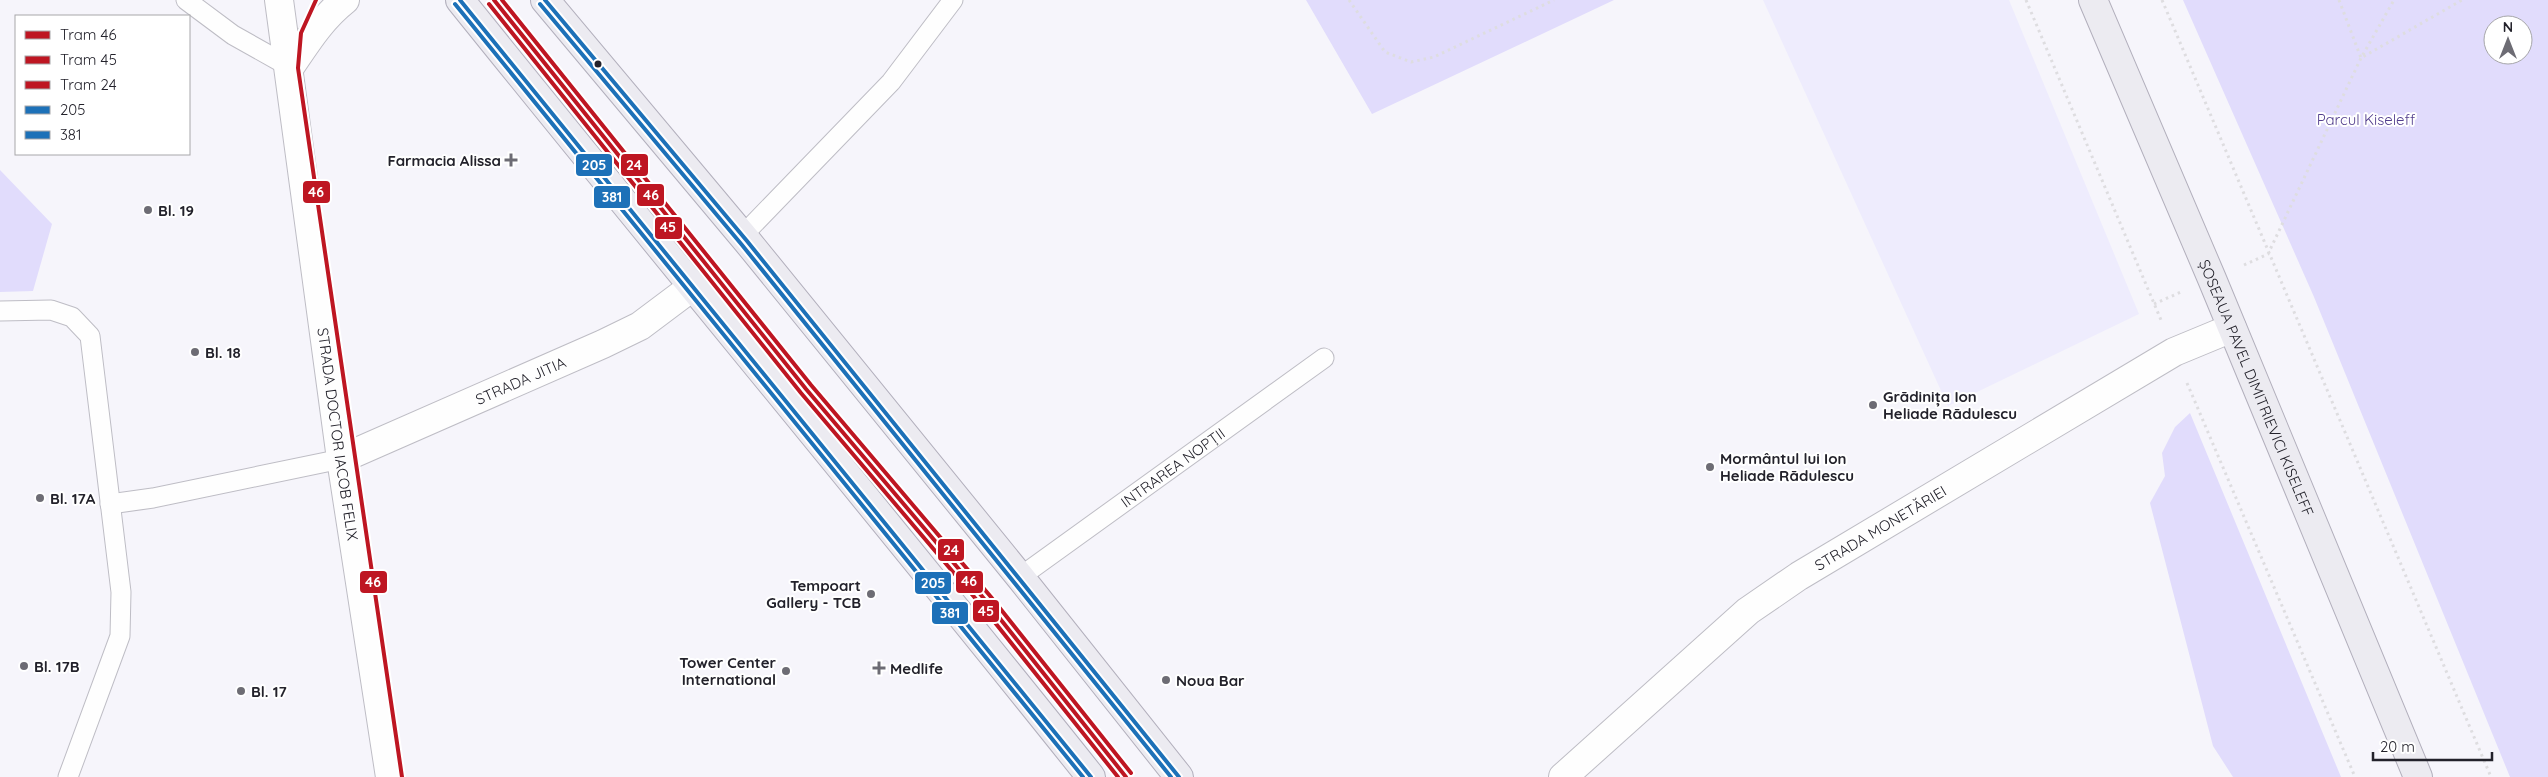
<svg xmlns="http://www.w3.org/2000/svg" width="2548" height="777" font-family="Quicksand,sans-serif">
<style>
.built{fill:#eeecfd}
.green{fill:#e1dcfc;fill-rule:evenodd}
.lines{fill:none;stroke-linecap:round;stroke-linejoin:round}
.lane-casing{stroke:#bebdc5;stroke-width:21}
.street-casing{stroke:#bebdc5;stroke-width:30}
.secondary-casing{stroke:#bebdc5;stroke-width:30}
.primary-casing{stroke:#b2afbc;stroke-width:30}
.path{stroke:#dedde0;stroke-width:3;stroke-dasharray:2.5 4;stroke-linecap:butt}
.lane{stroke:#fefefe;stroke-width:19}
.street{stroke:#fefefe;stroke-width:28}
.secondary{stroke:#fefefe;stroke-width:28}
.primary{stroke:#ecebf1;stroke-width:28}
.bus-1-casing{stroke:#fff;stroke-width:8}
.bus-2-casing{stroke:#fff;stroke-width:8}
.bus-1{stroke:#1d71b8;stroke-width:4}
.bus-2{stroke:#1d71b8;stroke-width:4}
.tram-1-casing{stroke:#fff;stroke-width:8}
.tram-2-casing{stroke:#fff;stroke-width:8}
.tram-3-casing{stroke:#fff;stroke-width:8}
.tram-1{stroke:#be1622;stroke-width:4}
.tram-2{stroke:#be1622;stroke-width:4}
.tram-3{stroke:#be1622;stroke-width:4}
.bus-dot{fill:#23222b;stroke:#fff;stroke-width:2}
.poi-dot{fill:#6d6c74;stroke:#fff;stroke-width:2}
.labels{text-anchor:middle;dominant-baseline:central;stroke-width:4;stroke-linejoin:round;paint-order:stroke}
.park-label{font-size:15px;fill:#523e8d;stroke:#fff}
.poi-label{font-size:15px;font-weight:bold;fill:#23222b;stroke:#fff;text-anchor:start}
.street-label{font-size:15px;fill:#23222b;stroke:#fff}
.line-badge{stroke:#fff;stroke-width:2}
.badge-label{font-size:14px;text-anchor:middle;font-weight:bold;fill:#fff}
</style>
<rect width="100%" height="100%" fill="#f6f5fb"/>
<!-- built -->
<path class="built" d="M1763,0H2009L2139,314L1948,406Z"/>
<!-- green -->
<path class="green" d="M1306,0H1614L1372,114Z
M2183,0H2548V777H2510L2314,297ZM2493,25H2523V55H2493Z
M0,170L52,224L33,291L0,292Z
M2190,413L2341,777H2233L2213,746L2150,503L2165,476L2162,453L2175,427Z"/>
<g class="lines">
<!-- lane casing -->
<g class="lane-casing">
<g id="lane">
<path d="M186,0L233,35L290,67"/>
<path d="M742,236L891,82L953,0"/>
<path d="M0,311L51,310L72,317L90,336L121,592L120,636L68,777"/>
<path d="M110,504L153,498L341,459"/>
<path id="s1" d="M1020,577L1324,358"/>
</g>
</g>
<!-- street casing -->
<g class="street-casing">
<g id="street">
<path id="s2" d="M341,459L603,344L640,326L692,287"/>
<path id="s3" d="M1563,777L1748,611L1799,576L2174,352L2232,328"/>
</g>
</g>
<!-- secondary casing -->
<g class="secondary-casing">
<g id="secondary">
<path id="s4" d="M279,0L341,459L390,777"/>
<path d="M290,67C307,42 321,19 345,0"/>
</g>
</g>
<!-- primary casing -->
<g class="primary-casing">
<g id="primary">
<path d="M460,0C669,260 883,516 1091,777"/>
<path d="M545,0L747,241L1020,577L1179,777"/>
<path id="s5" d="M2093,0L2212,279L2418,777"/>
</g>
</g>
<!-- path -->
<path class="path" d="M1349,0L1385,52L1411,62L1434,57L1554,0
M2026,0L2161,320
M2162,0L2491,777
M2339,0L2361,58L2462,0
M2244,265L2268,254L2361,58L2394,0
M2154,304L2181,292
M2187,383L2355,777"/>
<!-- lane -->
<use href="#lane" class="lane"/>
<!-- street -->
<use href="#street" class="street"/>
<!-- secondary -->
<use href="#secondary" class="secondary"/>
<!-- primary -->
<use href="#primary" class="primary"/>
<!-- bus-1 casing -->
<g class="bus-1-casing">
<path id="bus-1" d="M460,0L1091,777
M545,0L747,241L1179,777"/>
</g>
<!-- bus-2 casing -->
<g class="bus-2-casing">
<path id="bus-2" d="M455,4L1083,777
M540,4L742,245L1171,777"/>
</g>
<!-- bus-1 -->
<use href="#bus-1" class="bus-1"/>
<!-- bus-2 -->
<use href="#bus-2" class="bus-2"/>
<!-- tram-1 casing -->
<g class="tram-1-casing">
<path id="tram-1" d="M316,0L301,33L298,68L402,777
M494,0L806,389L986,601L1126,777"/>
</g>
<!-- tram-2 casing -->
<g class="tram-2-casing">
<path id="tram-2" d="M489,4L801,393L981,605L1118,777"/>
</g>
<!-- tram-3 casing -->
<g class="tram-3-casing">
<path id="tram-3" d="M502,0L811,385L991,597L1131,773"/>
</g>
<!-- tram-1 -->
<use href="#tram-1" class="tram-1"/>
<!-- tram-2 -->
<use href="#tram-2" class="tram-2"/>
<!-- tram-3 -->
<use href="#tram-3" class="tram-3"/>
</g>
<!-- markers -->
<circle class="bus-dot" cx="598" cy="64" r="4.5"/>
<g class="poi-dot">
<path d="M508.5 152.5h5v5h5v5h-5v5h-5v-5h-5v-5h5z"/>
<circle cx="148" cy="210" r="5"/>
<circle cx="195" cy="352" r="5"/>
<circle cx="1873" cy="405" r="5"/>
<circle cx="1710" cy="467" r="5"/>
<circle cx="40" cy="498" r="5"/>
<circle cx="871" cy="594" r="5"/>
<circle cx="24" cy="666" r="5"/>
<path d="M876.5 660.5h5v5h5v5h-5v5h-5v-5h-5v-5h5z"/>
<circle cx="786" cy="671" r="5"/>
<circle cx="1166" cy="680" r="5"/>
<circle cx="241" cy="691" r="5"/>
</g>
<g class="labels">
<!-- park labels -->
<g class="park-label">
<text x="2366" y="119">Parcul Kiseleff</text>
</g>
<!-- poi labels -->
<g class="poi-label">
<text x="501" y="160" text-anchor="end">Farmacia Alissa</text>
<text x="158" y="210">Bl. 19</text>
<text x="205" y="352">Bl. 18</text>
<text x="1883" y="396">Grădinița Ion<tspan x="1883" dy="17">Heliade Rădulescu</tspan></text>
<text x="1720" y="458">Mormântul lui Ion<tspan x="1720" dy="17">Heliade Rădulescu</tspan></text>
<text x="50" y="498">Bl. 17A</text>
<text x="861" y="585" text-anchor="end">Tempoart<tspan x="861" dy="17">Gallery - TCB</tspan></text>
<text x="776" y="662" text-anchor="end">Tower Center<tspan x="776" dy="17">International</tspan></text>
<text x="34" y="666">Bl. 17B</text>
<text x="890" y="668">Medlife</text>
<text x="1176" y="680">Noua Bar</text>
<text x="251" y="691">Bl. 17</text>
</g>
<!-- street labels -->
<g class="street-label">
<text stroke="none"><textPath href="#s2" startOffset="196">STRADA JITIA</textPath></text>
<text stroke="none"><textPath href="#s5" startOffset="421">ȘOSEAUA PAVEL DIMITRIEVICI KISELEFF</textPath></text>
<text stroke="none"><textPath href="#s4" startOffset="438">STRADA DOCTOR IACOB FELIX</textPath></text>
<text stroke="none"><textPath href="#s1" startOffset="188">INTRAREA NOPȚII</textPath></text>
<text stroke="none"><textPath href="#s3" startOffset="405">STRADA MONETĂRIEI</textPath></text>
</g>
</g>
<g class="line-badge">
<rect x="620" y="153" width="29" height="24" rx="5" fill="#be1622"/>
<rect x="575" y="153" width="38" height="24" rx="5" fill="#1d71b8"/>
<rect x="302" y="180" width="29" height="24" rx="5" fill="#be1622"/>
<rect x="636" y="183" width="29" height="24" rx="5" fill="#be1622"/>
<rect x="593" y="185" width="38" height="24" rx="5" fill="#1d71b8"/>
<rect x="654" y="216" width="29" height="24" rx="5" fill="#be1622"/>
<rect x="937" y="538" width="28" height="24" rx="5" fill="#be1622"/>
<rect x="955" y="570" width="29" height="24" rx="5" fill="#be1622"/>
<rect x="359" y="570" width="29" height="24" rx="5" fill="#be1622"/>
<rect x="914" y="571" width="38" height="24" rx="5" fill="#1d71b8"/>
<rect x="972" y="599" width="28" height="24" rx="5" fill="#be1622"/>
<rect x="931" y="601" width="38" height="24" rx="5" fill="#1d71b8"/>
</g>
<g class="badge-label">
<text x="634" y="170">24</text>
<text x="594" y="170">205</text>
<text x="316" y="197">46</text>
<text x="651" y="200">46</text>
<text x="612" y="202">381</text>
<text x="668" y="232">45</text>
<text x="951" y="555">24</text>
<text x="969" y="586">46</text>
<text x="373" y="587">46</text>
<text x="933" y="588">205</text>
<text x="986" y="616">45</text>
<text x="950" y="618">381</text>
</g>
<!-- legend -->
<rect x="15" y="15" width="175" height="140" fill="#ffffff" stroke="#a7a7aa"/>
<rect x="25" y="31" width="25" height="8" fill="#be1622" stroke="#a7a7aa"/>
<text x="60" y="40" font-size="15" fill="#23222b">Tram 46</text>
<rect x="25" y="56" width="25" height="8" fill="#be1622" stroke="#a7a7aa"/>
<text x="60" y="65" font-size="15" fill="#23222b">Tram 45</text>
<rect x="25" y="81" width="25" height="8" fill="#be1622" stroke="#a7a7aa"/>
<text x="60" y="90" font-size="15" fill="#23222b">Tram 24</text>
<rect x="25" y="106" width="25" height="8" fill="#1d71b8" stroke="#a7a7aa"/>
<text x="60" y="115" font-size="15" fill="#23222b">205</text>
<rect x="25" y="131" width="25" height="8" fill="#1d71b8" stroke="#a7a7aa"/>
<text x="60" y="140" font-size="15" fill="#23222b">381</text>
<!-- north arrow -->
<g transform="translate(2508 40)"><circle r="24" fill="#ffffff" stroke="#a7a7aa"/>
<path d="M0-4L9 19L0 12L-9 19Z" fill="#6d6c74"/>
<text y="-8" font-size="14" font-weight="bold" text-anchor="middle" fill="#23222b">N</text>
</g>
<!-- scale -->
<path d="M2373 752v8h119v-8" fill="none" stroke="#23222b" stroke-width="2.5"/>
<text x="2380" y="752" font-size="15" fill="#23222b" stroke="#ffffff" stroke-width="4" paint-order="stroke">20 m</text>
</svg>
